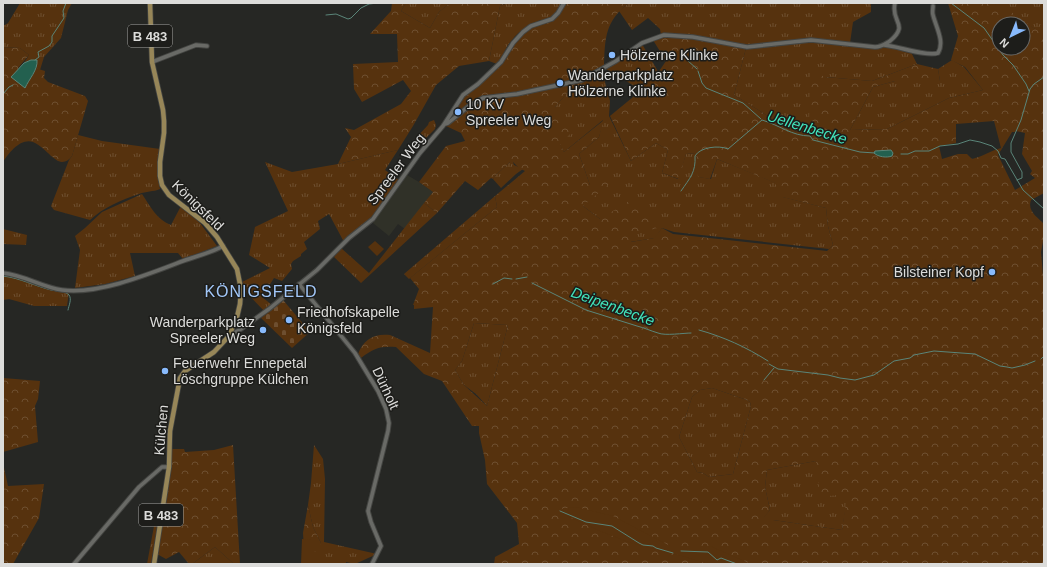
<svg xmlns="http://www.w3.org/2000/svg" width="1047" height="567" font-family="Arial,sans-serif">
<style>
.built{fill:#303128}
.grass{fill:url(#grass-tufts)}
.forest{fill:url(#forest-crowns);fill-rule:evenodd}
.cemetery{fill:url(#cemetery-stones)}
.park{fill:#56320e}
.water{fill:#23604f;stroke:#5a8579}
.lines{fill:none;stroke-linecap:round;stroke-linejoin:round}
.stream{stroke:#5a8579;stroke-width:1}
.minor-casing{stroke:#444542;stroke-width:5.5}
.major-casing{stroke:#444542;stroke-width:6}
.minor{stroke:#696a66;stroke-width:3.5}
.major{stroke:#978658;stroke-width:4.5}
.poi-dot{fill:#88bafc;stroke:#1d1d1a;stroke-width:1.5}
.labels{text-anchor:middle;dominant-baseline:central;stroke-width:3;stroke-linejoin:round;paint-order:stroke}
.shield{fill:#1d1d1a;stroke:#a3a3a0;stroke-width:1}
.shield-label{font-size:13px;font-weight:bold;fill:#dcdcda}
.poi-label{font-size:14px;fill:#dcdcda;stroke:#1d1d1a;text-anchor:start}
.street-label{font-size:14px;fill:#dcdcda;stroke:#1d1d1a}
.water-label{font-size:15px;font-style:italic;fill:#42e3bb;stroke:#1d1d1a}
.quarter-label{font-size:16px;letter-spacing:1px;fill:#a2c7f8;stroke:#1d1d1a}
</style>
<defs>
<pattern id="grass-tufts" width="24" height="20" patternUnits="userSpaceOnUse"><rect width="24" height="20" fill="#56320e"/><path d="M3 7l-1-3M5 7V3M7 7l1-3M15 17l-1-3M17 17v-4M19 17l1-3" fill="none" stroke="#6e4f30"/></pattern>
<pattern id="forest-crowns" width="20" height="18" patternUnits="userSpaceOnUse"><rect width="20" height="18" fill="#56320e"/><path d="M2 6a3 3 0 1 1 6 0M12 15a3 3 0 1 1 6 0" fill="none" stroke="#6e4f30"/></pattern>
<pattern id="cemetery-stones" width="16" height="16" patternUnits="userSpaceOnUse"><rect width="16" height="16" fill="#56320e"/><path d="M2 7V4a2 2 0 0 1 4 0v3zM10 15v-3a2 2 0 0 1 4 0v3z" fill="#6e4f30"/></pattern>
</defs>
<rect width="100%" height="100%" fill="#262724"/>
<!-- built -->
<path class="built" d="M407,175L419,182L433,192L405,229L398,224L389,236L373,223Z"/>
<!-- grass -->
<path class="grass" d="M20,3H72L68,10L61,38L44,57L40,70L35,68L37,63C31,59 30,60 24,63L29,55L20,48L3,47V25H5L8,23Z
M406,3H450L439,12L430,28L401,11Z
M508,3H565L559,13L543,23L540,20C530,26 519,30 512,40C505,47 503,57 497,64L489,61L500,6Z
M629,3H871V12L853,22L850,43L829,41L748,46L725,42L706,37L667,34L661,35L660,29L648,18L632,30L619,11Z
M993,3H1044V29H1035Z
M812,41L879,48L886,46L911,52L917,64L872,81L825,77L810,133L792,131L734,95L746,48Z
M642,44L659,73L641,90L606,69Z
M952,60L964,67L983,90L949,98L887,129L850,130L873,87L895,81H940L938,69Z
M604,66L602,71L610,101L609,116L631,161L656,143L668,150L662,173L678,179L686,154L696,153L699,177L711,179L717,159L776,183L783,197L826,208L828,226L833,245L829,249L674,232L662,228L655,238L630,242V235L600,219L583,206L590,185L579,154L599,137L603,120L564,152L560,145L555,107L580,78Z
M434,120L436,125L435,129L420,144L418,142L416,144V138L428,125L429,122Z
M78,135L102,141L160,149L158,178L160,189C153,192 146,191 139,194C121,200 104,207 90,220L54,210L51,206L69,160L72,156Z
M398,150L385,170L399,180L370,219L344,242L329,214L318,221L320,229L304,242L307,249L301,254V256L293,261L291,264L292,269L282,281L274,278L262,297L272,305L266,313L243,289L242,282L270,268L249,255L255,227L288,211L265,162L292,172L338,164Z
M510,162H513L514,165L523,169L516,174L501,188L493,179L495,176Z
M142,194C150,206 157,220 171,225L181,206L200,223L217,246L183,259L178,253H130L135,276L105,284L75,288L80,250L75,236L85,228L102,212Z
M495,196L497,207L409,279L404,274Z
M424,203L437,213L361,283L334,257L341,248L369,273Z
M3,229L27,235L26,245L3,244Z
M3,276H10L55,291L69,292L67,306H34L9,299L3,300Z
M474,323L508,325L487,406L476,394L464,385L455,370L462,361Z
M712,388L747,400L750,402L751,406L733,474L709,477L703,473L697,472L679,437L692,397L700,390Z
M314,445L323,459L325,479L324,542L377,554L355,564L346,562V564H311V551L321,543L313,527L308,505L311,483Z
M816,461L848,494L842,530L773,520H761L770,510L765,487L767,470Z
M154,526L157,527L151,564H147Z
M215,547L234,564H192Z"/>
<!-- forest -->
<path class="forest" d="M392,3H406L401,11L430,28L439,12L450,3H507L500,6L489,61L459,66L436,85L413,126L398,150L338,164L351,137L345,128L354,130L401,104L411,91L403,80L362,102L354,89L353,64L398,62L397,34H370L391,11Z
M565,3H629C605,21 605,38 604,66L580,78L555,107L571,133L560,144L564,152L604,120L599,137L579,154L590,185L608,175L613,181L583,206L600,219L634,198L661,227L630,235L631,242L654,238L662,228L673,234L827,251L833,245L828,226L826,208L782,197L775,183L717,159L710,179L698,177L696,153L686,154L679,179L662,173L668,150L656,143L631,161L610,116C630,99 652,84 666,61L653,40L665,36L704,40L734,46L746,48L734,95L792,131L809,133L810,70L825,77L872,81L917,64L938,69L940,81H895L873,87L850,130L887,129L949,98L983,90L965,67L951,60L958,36L948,3H993L1010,11L1035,29H1044V193L1031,200C1027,211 1037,217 1044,224V236L1041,252L1044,288V318L1043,320L1044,324V564H494L495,557L519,544L517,523L487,484L485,460L479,433V426H472L442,381L424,374L396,347C380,346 374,348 361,358L358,354C363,340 374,333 390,335L430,353L433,307L414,309V305H413L419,289L410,278L497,207L495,196L525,171L519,168L513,162H510L495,176L493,179L491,178L478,190L465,181L437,213L424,203L433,192L419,182L446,146L465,141L461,133L446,126L464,96L481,84L502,63L519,37L529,29L548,22ZM999,24H1023V48H999ZM994,121L1001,148C990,151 984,156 972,159L967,154H958L942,159L939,146L956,143V124ZM1016,131L1025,133L1022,154L1032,171L1030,174L1035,178L1015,190L998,155L1012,132H1015ZM474,323L508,325L487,406L464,385L455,370L462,361ZM712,388L747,400L750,402L751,406L733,474L709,477L703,473L697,472L679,437L692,397L700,390ZM816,461L820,497L847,494L842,530L773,520H762L770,510L765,487L767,470Z
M3,47L20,48L29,55L18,68L24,88L34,72L35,68L45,71L44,78L48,82L85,96L88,101L72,156C70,159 66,162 62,162C58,162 54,158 51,156C46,151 40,145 33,142C20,138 9,153 3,162Z
M3,378L40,381L38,399L35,406L38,442L3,452Z
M233,445L240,564H234L215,547L192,564H189L179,552L166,559L157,554L171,449H184L185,452L214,450Z
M3,463L8,486L44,484L39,518L13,564H3Z
M308,505L313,527L321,543L320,552L311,551V564H305L303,533Z"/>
<!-- cemetery -->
<path class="cemetery" d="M283,300L310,332L292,348L261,318Z"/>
<!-- park -->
<path class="park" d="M375,241L384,249L377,256L368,247Z
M576,507L613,516L670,546H710L751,564H708L682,556L631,543L600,531L565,515L561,509Z
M302,539L311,540V564H301Z"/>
<!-- water -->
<path class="water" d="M31,60H37C38,70 29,79 25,88L11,77L24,63Z
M891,150L893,153L892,156C887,158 878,157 874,153L875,151Z"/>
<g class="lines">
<!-- stream -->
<path class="stream" d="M951,3L984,28L1003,55L1013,65L1026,84L1029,91
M326,15L336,14L348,19L351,18L361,8L369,4L378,3
M35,60L39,57L38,52L49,46L52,42V36L64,18L63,11L66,3
M687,60L697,69
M698,71L702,83L706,88L743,103L761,119
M3,94L9,87L13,85
M901,154H908L915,151H929L940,146L958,144L970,140L980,142L992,146L998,151L1001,158L1005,159L1023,190L1044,209
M1017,180L1022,178V172L1011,152V143L1021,120L1030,89L1034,84L1044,77
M681,191C690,178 696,172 695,156C700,147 719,145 728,149L762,120C779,125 792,136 810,136L813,140L860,152L875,153
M3,276C20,278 35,286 51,290C56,291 66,291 69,295C72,299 69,305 68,310
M516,279L527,277
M532,283L586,310L637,326C645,328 651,331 658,333C665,336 684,333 691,333
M493,284L504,278L512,279
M699,330C724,337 746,347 768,361
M1041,359L1044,356
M769,364L778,369L828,375L840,378L855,380L874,375L894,361L910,358L914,355L934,351L975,354L1000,366L1007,367L1012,368L1025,365L1035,361
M764,380L774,368
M560,511L586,522L612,526L639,543L643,545L653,546L656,548L673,553
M681,551L708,552L717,560L721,558L737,564"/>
<!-- minor casing -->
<g class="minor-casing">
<path id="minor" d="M884,45C898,46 926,57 938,53C945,42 936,27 933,15C932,12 933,9 933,6
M152,62L196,45L207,46
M445,124L448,123L469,106L483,98L517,94L582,80L616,61L642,43L664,35L693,37L747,47L811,40L875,47C881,47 885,44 890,41C910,24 890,22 895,3
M3,273C24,275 41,287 62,290C98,295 149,274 183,261C196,256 211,253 223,246
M299,284L355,353L378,391L386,409L389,423L388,431L368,511L371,522L381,546L372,564
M229,336L241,329L269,309L317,270L349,238L373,219L420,153L443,126L463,95L478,84L501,62L513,43L523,32L531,26L552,19L558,13L564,3
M74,564L139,487L162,467H169"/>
</g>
<!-- major casing -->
<g class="major-casing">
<path id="major" d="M150,3L152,62L163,110L164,121V133L160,162V176L162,185L169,195L205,223L217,237L237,269L241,289L240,304L237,317L229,336L214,352L185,371L180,378L170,431L169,467L154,564"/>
</g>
<!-- minor -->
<use href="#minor" class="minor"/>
<!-- major -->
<use href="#major" class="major"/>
</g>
<!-- markers -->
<g class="poi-dot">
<circle cx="612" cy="55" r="4"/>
<circle cx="560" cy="83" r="4"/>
<circle cx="458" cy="112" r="4"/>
<circle cx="992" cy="272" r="4"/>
<circle cx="289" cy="320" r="4"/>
<circle cx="263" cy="330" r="4"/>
<circle cx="165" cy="371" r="4"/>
</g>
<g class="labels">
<!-- shield labels -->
<g class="shield">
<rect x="128" y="25" width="44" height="22" rx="3"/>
<rect x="139" y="504" width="44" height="22" rx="3"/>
</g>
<g class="shield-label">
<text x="150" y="36">B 483</text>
<text x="161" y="515">B 483</text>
</g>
<!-- poi labels -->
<g class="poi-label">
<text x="620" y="55">Hölzerne Klinke</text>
<text x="568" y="75">Wanderparkplatz<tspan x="568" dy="16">Hölzerne Klinke</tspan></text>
<text x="466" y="104">10 KV<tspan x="466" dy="16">Spreeler Weg</tspan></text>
<text x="984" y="272" text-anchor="end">Bilsteiner Kopf</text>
<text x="297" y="312">Friedhofskapelle<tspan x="297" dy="16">Königsfeld</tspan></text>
<text x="255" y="322" text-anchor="end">Wanderparkplatz<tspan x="255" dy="16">Spreeler Weg</tspan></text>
<text x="173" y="363">Feuerwehr Ennepetal<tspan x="173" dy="16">Löschgruppe Külchen</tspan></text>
</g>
<!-- street labels -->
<g class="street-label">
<text transform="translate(396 169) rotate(-53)">Spreeler Weg</text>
<text transform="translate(198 205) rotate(44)">Königsfeld</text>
<text transform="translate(386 388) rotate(65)">Dürholt</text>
<text transform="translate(161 430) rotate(-85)">Külchen</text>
</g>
<!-- water labels -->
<g class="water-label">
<text transform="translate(807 127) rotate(17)">Uellenbecke</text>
<text transform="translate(613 306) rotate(20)">Deipenbecke</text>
</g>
<!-- quarter labels -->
<g class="quarter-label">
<text x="261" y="291">KÖNIGSFELD</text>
</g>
</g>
<!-- border -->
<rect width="1047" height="567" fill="none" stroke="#dcdcda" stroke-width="8"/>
<!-- north arrow -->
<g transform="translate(1011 36) rotate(223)"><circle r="19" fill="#1d1d1a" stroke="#696967"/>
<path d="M0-3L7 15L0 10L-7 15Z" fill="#88bafc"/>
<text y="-6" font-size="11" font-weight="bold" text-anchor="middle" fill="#dcdcda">N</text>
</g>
</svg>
